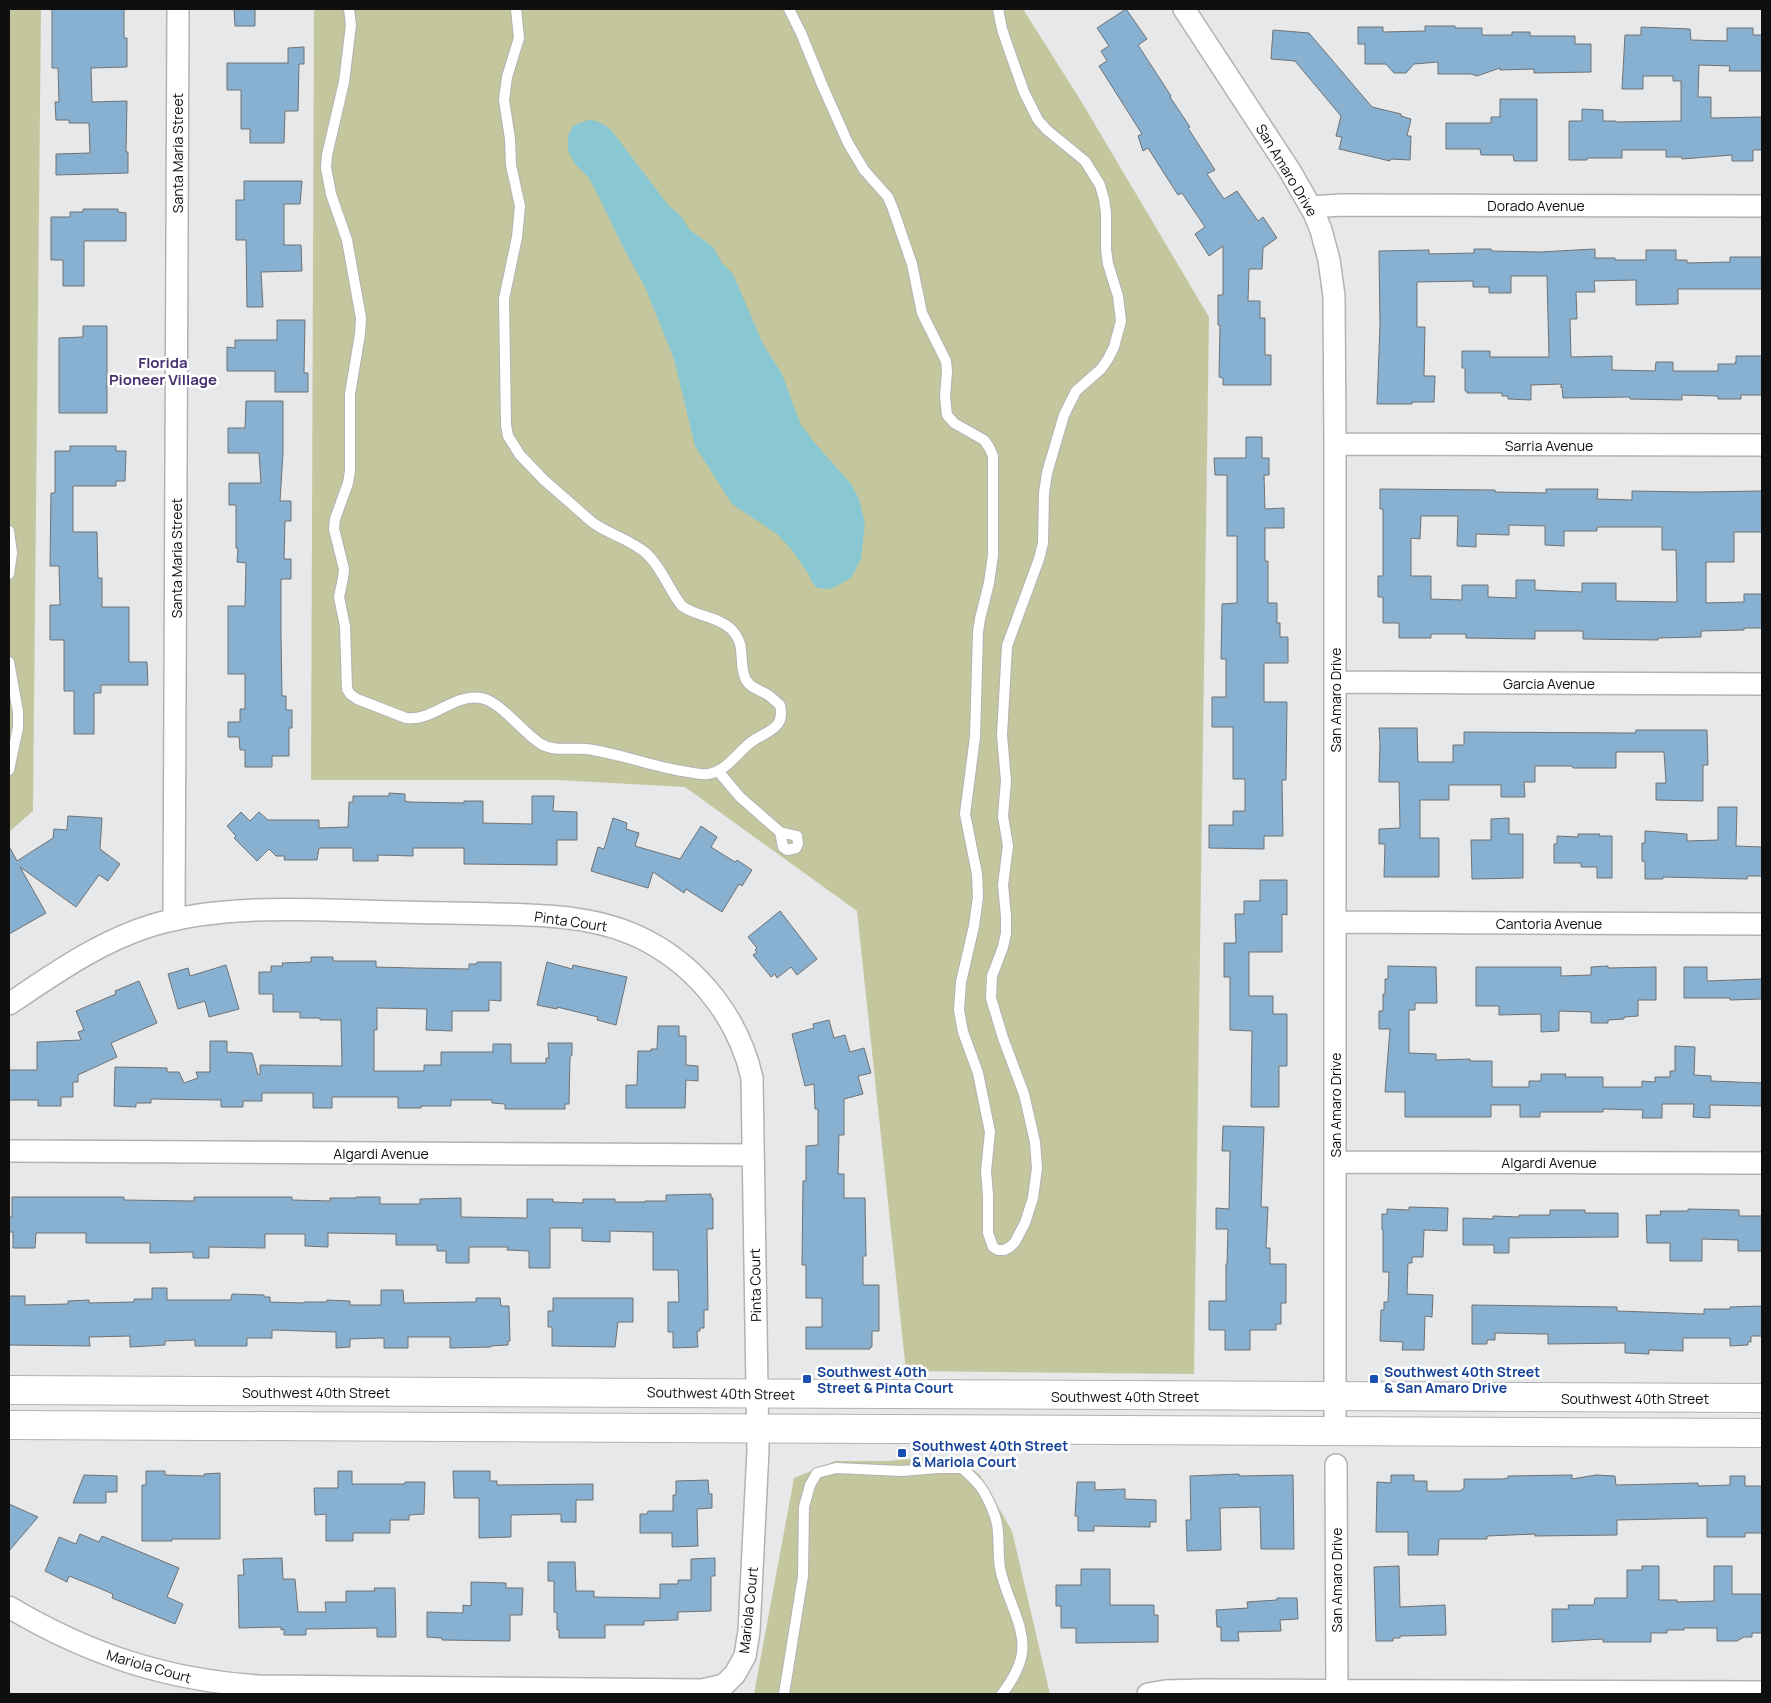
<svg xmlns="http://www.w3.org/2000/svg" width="1771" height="1703" font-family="Manrope,sans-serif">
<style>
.green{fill:#c4c79d}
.water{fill:#89c7d2}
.building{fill:#87b0d1;stroke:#717273;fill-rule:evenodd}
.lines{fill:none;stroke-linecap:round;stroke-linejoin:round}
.lane-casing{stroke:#b1b2b3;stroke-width:12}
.street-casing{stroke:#b1b2b3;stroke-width:24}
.primary-casing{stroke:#b1b2b3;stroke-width:30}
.lane{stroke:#fff;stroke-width:10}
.street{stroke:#fff;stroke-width:21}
.primary{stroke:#fff;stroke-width:28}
.transit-dot{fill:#1a4fb4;stroke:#fff;stroke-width:2}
.labels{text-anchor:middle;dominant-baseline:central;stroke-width:5;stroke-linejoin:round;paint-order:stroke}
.street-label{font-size:14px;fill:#0f0f10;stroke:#fff}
.transit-label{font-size:14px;font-weight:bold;fill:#164399;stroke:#fff;text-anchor:start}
.neighbourhood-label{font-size:15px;font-weight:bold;fill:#44306c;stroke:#fff}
</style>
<rect width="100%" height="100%" fill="#e6e8e9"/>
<!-- green -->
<path class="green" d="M9,9H41L33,811L9,832Z
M314,9H1023L1081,101L1209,317L1194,1374L906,1371L857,911L685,787L557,780H311Z
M937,1457L963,1462L980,1475L1012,1531L1050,1694H754L794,1478L835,1461H887Z"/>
<!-- water -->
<path class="water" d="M588,120C598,120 604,124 612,131L668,205L680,215L690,230L713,247L722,263L733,274L763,344L782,374L801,425L814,442L851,484L859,499L865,524L861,559L851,578L833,588L826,589L817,588L811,581L809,575L792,550L777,534L732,504L695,446L674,359L645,287L624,249L596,191L588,177L575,164L568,151V136L573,126Z"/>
<!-- building -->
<path class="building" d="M52,9H124V38H127V67L91,68L92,102L127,101L126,152H128V173L56,175V154L90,153L89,123H69V120H56L55,102H59L58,68H52Z
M234,9H255V26H235Z
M1126,9L1147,39L1138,45L1171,96L1170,97L1190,127L1188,128L1215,170L1207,174L1224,199L1237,191L1258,221L1263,217L1277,238L1263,248L1262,269H1249L1248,301H1260V318H1265V355H1271V385H1223V378L1219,377L1220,325H1218V295H1223V246L1209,256L1195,234L1205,227L1182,193L1178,195L1148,148L1143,151L1138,136L1142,134L1099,66L1107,61L1101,51L1109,46L1097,28Z
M1425,26H1455V28H1482V35H1512V32H1530V36H1575V44H1591V72L1534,73V69L1500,70V68L1477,76L1471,74H1438V62L1414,64L1406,73H1394L1386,64H1365V44H1358V27H1383V32L1425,31Z
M1641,27L1690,29L1691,40L1727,41V28H1753V35H1762V71H1729L1730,66L1699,65L1698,97H1711V118L1762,117V150H1753V161H1732V155L1682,159V157H1666V150H1622V158H1587V160H1569V121H1582V109L1603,110V121H1616V122L1681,121V81H1673V76H1643V89H1622L1625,35H1641Z
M1273,30L1309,33L1372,107L1401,114V116L1411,119L1407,136H1411L1410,160L1390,159V161L1339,149L1342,137L1336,136L1341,116L1295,61L1271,59Z
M304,47V64H299L298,111H285L284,143H250V129H241V90H227V63H288V48Z
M1500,99H1537V161H1514L1513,155H1481L1480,149H1446V123H1491V117H1500Z
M244,181H302L300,204H284V245H301L302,271L261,272L263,307H247L246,240H236V200H244Z
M83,209H118V212L126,213V241H84V286H63V260H51V217H70V212H83Z
M1474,249H1491L1492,251L1540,252L1595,249V258H1615V260H1646V250H1676V260H1687V263L1730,262V257H1762V289H1678V304L1636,305V280L1594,281L1595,292H1576L1577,319H1570L1571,357L1612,356V370L1655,371L1656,362H1673V371H1718V364H1735V362L1736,363V356H1762V395H1741V399H1718V396L1682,395V400L1630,399V397L1563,398L1562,387L1561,388V384L1531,385V400L1508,399V396H1502V393H1467V391H1465V368H1462V351H1490V357H1549L1547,276H1511V293H1489V287H1473V281L1417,282V327H1425L1424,376H1435L1434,402H1412V404H1377L1380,325L1379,251L1429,250V254L1474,253Z
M277,320H305L304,373H308V392H275V371H227V347L235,348V340H277Z
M83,326H107V413H59V338L83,337Z
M246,401H283V453L280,501H291V521H285L284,559H291V579H281V635L282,696H286V710H292V728H289V756H272V767H245V750H240L239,737H228V722H240V709H245V674H228V606H245L246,563L237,562L238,549L236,548V505H229V483H261L259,453H228V428H245Z
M1246,437H1262V458H1269V475H1264L1265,509L1284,508V528H1265V561H1268V603H1277V623H1280V637H1288V663H1264V702H1287L1286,780H1282L1283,836H1264V849L1209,848V825H1233V811H1245V779H1233V727H1212V697H1226V659H1221L1222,604L1237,603V536H1227V475H1215L1214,458H1246Z
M70,446H116V451H126L125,481H116V486H73V532H97L98,578H102V607H129V662H147L148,685H101V693H94V734H74V691H64V640H50V605H60L59,566H50L51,493H55V451H70Z
M1380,489L1495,490V492L1546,493V489H1598L1597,499L1632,500V491L1696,492L1762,491V532H1734V562H1706V603L1744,602V594H1762V628H1744V630L1701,631V637L1658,638V640L1583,639V631H1535V639L1466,638V634H1431V638H1399V623H1383V597H1378V576H1383V509H1380ZM1421,516H1458L1457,546L1476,547V534L1509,535V525L1545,526V545L1564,546V531H1597V527H1662V550H1676L1677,602L1616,601V583H1582V592L1535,590V580H1516V598L1488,597V585H1462V600L1431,599V576H1411V538L1420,539Z
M1379,728H1417L1418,762H1453V745H1464V732L1635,733L1636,730H1707L1708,765H1703V801L1656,800V783H1666L1664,752H1616V768H1573L1572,766H1535V782H1524L1525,797H1501V785H1449V800H1420V838H1439V877H1384L1385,844H1379V829L1400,828L1399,782H1379L1380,743Z
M389,793L405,794V801L410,802L464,803V801H483V823L532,824V796H554L553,811L577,812V840H557V865L464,864V848H413V856L378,855V861H353V848H319L317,860H284L285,856H276L269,849L257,861L234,838L236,836L227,826L241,812L250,821L259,812L268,820H319V828L348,827L349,802H353V796H389Z
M1718,807H1737L1736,846L1762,847V876H1748L1747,879L1663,877V879H1645V862L1642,861V843H1645V831L1687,834V841L1718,840Z
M68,816L102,818L100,849L120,864L108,881L99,875L76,907L20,867L46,913L9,934V846L17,861L53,838L54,829L67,830Z
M613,818L627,823L626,829L639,833L635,846L680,859L701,826L717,837L711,847L735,862L737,860L752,870L742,886L739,884L722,912L686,889L684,893L653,872L648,888L591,871L598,847L604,849Z
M1509,818V834H1523V878L1472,879L1471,840H1491V819Z
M1578,834H1600L1599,836H1612V878H1597V867H1581V863H1554V844H1557V836L1578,837Z
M1260,880H1287V915L1282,914V952H1249V996H1273V1014H1287V1066H1279V1107H1251L1252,1031L1230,1030V977H1224V943H1236L1235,914H1244V901H1260Z
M780,911L817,959L797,975L791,967L777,978L775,974L771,977L753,955L757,952L755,950L757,948L748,937Z
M311,957H333V961H376V967L413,968L469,969V964H477V962H501V1001L489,1000V1011H452V1031L426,1030L427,1009L377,1008V1030H374V1071H424V1065H441V1052H493V1044H511V1063H546V1058H549L548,1043H572V1055L570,1057L569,1104H565V1109H505V1104L492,1103V1100H451V1106H421V1108H398V1097H332V1108H313V1093H262V1101H243V1107H221V1100L151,1099V1103H136V1107L114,1106L115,1067L167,1068V1072H179L184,1083L198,1078L196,1072H210V1041H227V1052L252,1053L258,1075L260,1074V1065L342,1066L341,1020H320V1018H300V1012H273V994H259V972H271V966H283L282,963L311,962Z
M547,962L572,969L573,965L627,977L616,1025L597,1020L598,1017L557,1007V1009L537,1005Z
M226,965L239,1009L209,1017L205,1001L178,1009L168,974L188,968L190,976Z
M1388,966L1436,967L1437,1003H1415V1010H1409V1053L1436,1054V1060L1470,1059V1061H1492V1087H1529V1081H1541V1074H1566L1565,1077H1603V1087H1642V1081L1655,1082V1077H1670V1071H1675V1046L1695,1047L1694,1075L1711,1076V1081L1762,1083V1106L1710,1105V1118L1693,1117L1694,1104H1662V1118H1642L1643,1110L1603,1109V1112H1540V1117H1520V1105H1491V1117H1405V1092H1385L1390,1029H1379V1011H1383V994H1385V979H1388Z
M1608,966V968L1656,967V1000H1638V1016L1624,1017V1019L1608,1020V1023H1591V1012L1559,1011V1031L1541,1032V1014L1499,1015V1006H1476V967H1561V976L1591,975V967Z
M1684,967H1707V981L1762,979V999L1730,1000V998H1684Z
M139,981L157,1023L111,1043L117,1057L78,1075V1082H73V1097H61V1106H38V1100H9V1070H37V1042L81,1040L78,1032L84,1030L76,1011L116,994L115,991Z
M829,1020L834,1038L845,1035L850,1052L864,1048L871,1073L858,1076L863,1094L844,1099V1135H839L838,1174H844V1198H865L866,1256H863V1285H879V1331H872V1347H870V1349H806V1327H822V1298H806V1265H802L803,1181H806V1146L818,1145V1109H815L814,1084L805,1086L792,1034L814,1028L813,1024Z
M658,1026H679V1036H686V1065L698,1066V1081L686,1080L685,1108H626V1085H637L638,1051H651V1049H657Z
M1223,1126L1264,1127L1261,1207H1268L1266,1248H1270V1264H1286V1303H1281V1324H1276V1330H1250V1350H1225V1330H1209V1301H1226V1264H1227L1228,1229H1216V1208L1229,1209L1230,1151H1222Z
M711,1194V1198H713V1229H707L708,1310H704V1328H700V1331H697L698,1347L673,1348V1332H668V1302H679L678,1270H653V1232L610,1231V1242L582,1241V1228H550V1268H529V1251L507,1250L508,1247H469V1263H446V1251H437V1245H396V1234L328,1233V1247L305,1246V1234H265V1248L209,1247V1258H193V1252L150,1253V1243H86V1233H36L35,1248H13V1232H9V1217H12V1197H124V1200L194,1201V1197H292V1200L330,1201V1198H356V1197H380V1204H420V1199L461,1198V1217L527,1218V1199H553V1202L583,1203V1199H615V1202H645V1201H666V1195Z
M1409,1207L1448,1208L1447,1231L1424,1230L1423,1257H1412V1263H1408L1407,1294L1433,1295L1432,1317L1425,1316L1424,1350H1402L1403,1342L1380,1341L1381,1310H1384V1302H1388L1389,1272H1383V1230H1382V1214H1387V1209L1409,1210Z
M1688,1209L1739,1210V1216H1762V1251H1738V1240L1702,1239V1261H1670V1243H1647L1646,1215H1661L1660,1211H1688Z
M1550,1210H1585V1213H1618V1237L1509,1238V1253H1494V1245H1463V1218L1493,1219V1216L1519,1217V1215H1550Z
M152,1288H167V1300H231L232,1294L264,1295V1297H270V1302L304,1303V1302H327V1300L350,1301V1305H381V1290H403L404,1303L476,1302V1298H500L501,1306H509L510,1341H508V1345L491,1346V1347L450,1348V1337H408V1348H384V1338L350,1339V1347L336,1348V1332L272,1330V1338H247V1346H195V1340L165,1341V1345L130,1347V1336L89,1337L90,1346L9,1345V1296H25V1305L68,1304V1301L89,1300V1303L134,1302V1299H152Z
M553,1298H633V1322H618L615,1347L552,1346V1327H548V1311H553Z
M1472,1305L1617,1307V1311L1704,1314V1309H1730V1307L1762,1306V1336H1751V1342H1748V1345L1730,1346V1338H1683V1351L1649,1350V1354L1625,1353V1343L1548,1344V1334H1544L1495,1333V1340H1487V1344H1472Z
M146,1471H165V1475L204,1476V1474L220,1473V1539H172V1541H142V1485H146Z
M338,1471H352V1484H405V1482H425L424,1514L409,1515V1520H390V1533H353V1541H326V1514L315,1515L314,1488H338Z
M453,1471H490V1481H497V1485L593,1484V1500H576V1522H561V1514L511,1515V1537L479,1538V1498H454Z
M1239,1474V1476L1293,1475L1294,1549H1261L1260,1507L1220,1508L1221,1550L1187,1551L1186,1520H1191L1190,1476Z
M84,1475L117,1476V1492H106V1503H73Z
M1391,1475H1414V1481H1427V1491H1461L1462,1489H1464V1479H1502L1508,1478V1476L1572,1475V1479L1596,1475L1615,1476L1616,1485L1698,1483V1486L1730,1485V1476H1745V1486H1762V1533H1745V1537H1707V1518L1617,1520V1535L1535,1536V1534L1487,1536V1539H1439L1438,1555H1408V1532H1376L1377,1482L1391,1483Z
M708,1480L709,1494H712V1508L697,1509L698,1546L672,1547V1533H640V1514H647L648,1511H673V1495H676V1481Z
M1077,1482H1095V1490L1125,1489V1499L1156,1500V1522H1150V1527L1094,1526V1531H1078V1516H1075Z
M9,1504L38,1517L9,1551Z
M80,1534L99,1542L102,1536L179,1568L167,1597L183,1604L175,1624L112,1598L113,1594L94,1586L69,1576L67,1582L45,1571L59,1537L76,1544Z
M282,1558L283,1579H295L298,1612H326L325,1602H346V1591H375L374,1588H395L396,1637H377V1628L306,1629V1635H284V1629L281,1630V1627L239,1628L238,1575H244L243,1559Z
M715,1558V1576H711V1611L678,1612V1620L644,1621V1625H605V1638H559V1630H557V1613L554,1612V1581H548V1562H575L576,1591H594V1597L660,1598V1584H678V1580H691V1559Z
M1399,1566L1400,1607L1445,1605L1446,1635L1400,1636V1638H1393V1641H1376L1374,1567Z
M1642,1566H1659V1600H1677V1602L1714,1601V1566H1732V1594H1762V1633H1752V1637H1744L1737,1641H1717V1628H1684V1630H1667V1633H1651V1642H1603V1639L1552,1642V1609H1569L1568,1605H1594L1595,1598H1627V1570H1642Z
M1081,1569H1110V1605H1154V1615H1158V1642L1076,1643V1628H1061V1606H1056V1585H1081Z
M471,1582L506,1583V1588H523L522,1615H510V1641L442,1640V1638L427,1637V1612L463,1613V1605L471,1606Z
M1277,1598H1297L1298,1619L1280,1620L1281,1631L1238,1632L1239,1641H1221V1627H1217L1216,1610L1248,1608L1247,1602L1277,1600Z"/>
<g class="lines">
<!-- lane casing -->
<g class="lane-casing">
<path id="lane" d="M349,9L351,25L344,82L327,155L326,168L331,194L347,240L361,318L360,334L350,394V471L348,483L335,519L334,529L344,569L343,578L339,597L345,626L347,689L350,694L357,699L406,718C432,722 454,693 481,698C500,701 523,733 541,744C556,753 576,746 593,750C623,755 652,766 682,771C690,772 699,775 708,774C727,771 737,753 750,743C765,731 786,730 780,705C776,702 773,698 768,695C761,690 751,689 746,680C737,662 748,646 731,629C717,616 697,617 682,606C669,590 662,568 647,554C631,539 609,535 592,522L544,480L520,455L508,436L506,425L504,299L517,237L520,206L511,165L510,139L504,100L507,77L519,38L516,9
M789,9L801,33L823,87L848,143L864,170L888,197L893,209L912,264L922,313L946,361L947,371L945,397L947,415L954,423L984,440L989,447L993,456V555L989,583L980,619L978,632L975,737L965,814L977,874L978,897L974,926L961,982L959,1010L963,1032L978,1073L990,1132L986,1171L988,1196V1233L993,1247L998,1250H1004L1010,1247L1015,1242L1025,1223L1033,1198L1037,1168L1035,1142L1024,1094L1003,1038L991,998L992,976L1003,947L1006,933V916L1003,885L1008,846L1003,816L1006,781L1002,735L1007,646L1039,559L1043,543L1044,493L1047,473L1064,415L1076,391L1101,369L1108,359L1114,347L1121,321L1118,296L1108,264L1106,249V213L1104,199L1100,185L1085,161L1047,130L1038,120L1024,92L1007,44L1002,29L998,9
M9,531L12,553L9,574
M9,662L18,712V728L9,770
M718,771L740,797L780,832L783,847L787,850L796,848L798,844L797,836L780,832
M784,1694L803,1576L804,1507L810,1485L817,1473L836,1468L902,1471L938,1468H962C979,1483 984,1489 993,1511C1001,1528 997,1549 1000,1568C1005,1596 1026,1626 1022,1653C1020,1668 1011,1682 1002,1694"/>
</g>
<!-- street casing -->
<g class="street-casing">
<path id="street" d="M1184,9L1290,171L1314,213L1321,230L1329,260L1334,296L1335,444V1432
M1311,207L1341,205L1762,206
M1335,444L1762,445
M1335,682L1762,684
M174,920L178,9
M1335,922L1762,924
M9,1004C54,974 100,941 153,925C229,902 323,911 402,912C433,913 464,913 495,914C546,915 601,916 647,941C700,969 739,1020 752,1078L758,1450L749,1631L745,1656L735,1674L724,1685L702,1690L259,1686C166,1680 88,1654 9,1607
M9,1151L753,1155
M1336,1162L1762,1163
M1336,1465L1337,1694
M1148,1694L1165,1691L1203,1690L1762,1692"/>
</g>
<!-- primary casing -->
<g class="primary-casing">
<path id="primary" d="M9,1390L1762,1398
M9,1425L1762,1433"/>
</g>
<!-- lane -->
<use href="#lane" class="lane"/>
<!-- street -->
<use href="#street" class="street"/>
<!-- primary -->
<use href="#primary" class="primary"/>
</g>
<!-- markers -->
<g class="transit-dot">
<rect x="802" y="1374" width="10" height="10" rx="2.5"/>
<rect x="1369" y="1374" width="10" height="10" rx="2.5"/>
<rect x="897" y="1448" width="10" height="10" rx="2.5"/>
</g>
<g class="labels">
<!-- street labels -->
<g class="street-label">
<text transform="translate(177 153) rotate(-90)">Santa Maria Street</text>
<text transform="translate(1287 170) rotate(59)">San Amaro Drive</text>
<text x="1536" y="205">Dorado Avenue</text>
<text x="1549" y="445">Sarria Avenue</text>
<text transform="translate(176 558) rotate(-90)">Santa Maria Street</text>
<text x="1549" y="683">Garcia Avenue</text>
<text transform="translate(1335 700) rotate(-90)">San Amaro Drive</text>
<text transform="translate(571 921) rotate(8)">Pinta Court</text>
<text x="1549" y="923">Cantoria Avenue</text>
<text transform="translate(1335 1105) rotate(-90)">San Amaro Drive</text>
<text x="381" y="1153">Algardi Avenue</text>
<text x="1549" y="1162">Algardi Avenue</text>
<text transform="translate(755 1285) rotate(-91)">Pinta Court</text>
<text x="316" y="1392">Southwest 40th Street</text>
<text transform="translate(721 1393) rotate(1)">Southwest 40th Street</text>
<text x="1125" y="1396">Southwest 40th Street</text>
<text x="1635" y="1398">Southwest 40th Street</text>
<text transform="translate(1336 1580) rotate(-90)">San Amaro Drive</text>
<text transform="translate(748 1610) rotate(-84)">Mariola Court</text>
<text transform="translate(149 1666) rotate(16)">Mariola Court</text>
</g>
<!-- transit labels -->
<g class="transit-label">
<text x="817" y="1371">Southwest 40th<tspan x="817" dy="16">Street &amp; Pinta Court</tspan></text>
<text x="1384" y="1371">Southwest 40th Street<tspan x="1384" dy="16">&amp; San Amaro Drive</tspan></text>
<text x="912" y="1445">Southwest 40th Street<tspan x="912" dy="16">&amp; Mariola Court</tspan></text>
</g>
<!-- neighbourhood labels -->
<g class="neighbourhood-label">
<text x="163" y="362">Florida<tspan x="163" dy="17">Pioneer Village</tspan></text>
</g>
</g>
<!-- border -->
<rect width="1771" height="1703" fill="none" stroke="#0f0f10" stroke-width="20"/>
</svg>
